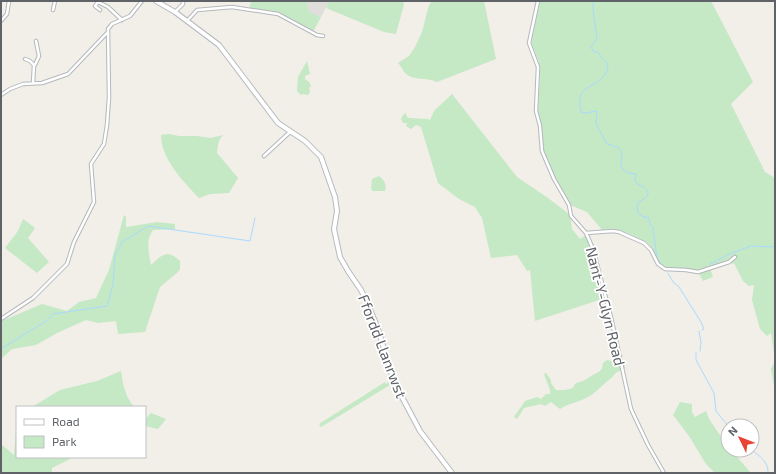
<svg xmlns="http://www.w3.org/2000/svg" width="776" height="474" font-family="'Exo 2',sans-serif">
<style>
.industrial{fill:#e0deda}
.green{fill:#c5e8c5}
.lines{fill:none;stroke-linecap:round;stroke-linejoin:round}
.stream{stroke:#aadaff;stroke-width:1}
.street-casing{stroke:#b5b8bc;stroke-width:4.5}
.secondary-casing{stroke:#b6babf;stroke-width:6}
.street{stroke:#fff;stroke-width:2.5}
.secondary{stroke:#fff;stroke-width:4}
.labels{text-anchor:middle;dominant-baseline:central;stroke-width:3.5;stroke-linejoin:round;paint-order:stroke}
.street-label{font-size:15px;fill:#5f6368;stroke:#fff}
</style>
<rect width="100%" height="100%" fill="#f1efe8"/>
<!-- industrial -->
<path class="industrial" d="M308,1H329L321,17L309,12L307,4Z"/>
<!-- green -->
<path class="green" d="M251,1H308L307,4L309,12L321,17L313,32L278,14L249,10Z
M329,1H403L404,4L396,34L384,32L326,8Z
M432,1H484L496,59L437,82C428,77 414,81 406,74C403,71 401,66 398,63L409,56L415,47L422,32L429,5Z
M540,1H711L753,82L731,104L765,172L775,178V391L771,369L775,361L771,333L767,336L760,329L755,311L752,300L754,285L749,286L743,281L734,263L732,264L731,261L710,268L713,277L703,281L698,272L661,268C657,260 655,251 650,245C645,240 626,232 618,230C613,228 607,229 602,230L587,212L570,205L554,176L544,152L538,111L540,75L539,62L532,45V40Z
M307,61L310,74L305,76V79L309,82L311,86L309,88L310,92L308,95L303,94L301,95L297,91L298,77Z
M452,94L517,177L548,198L570,215L572,229L580,239L586,235L594,251L591,252L602,299L535,321L530,270L527,271L517,255L491,258L482,218L475,207L459,199L438,183L421,127L416,125L411,129L406,126L407,123H403L401,119L403,115L406,113L407,117L409,118L427,119L430,120L434,111Z
M169,134L179,136H197L211,138L223,135C218,140 218,146 217,153L238,178L229,193L210,194L199,198C183,181 161,159 161,135Z
M379,176C384,180 387,184 385,191H373L371,189L372,179Z
M124,215L126,217V227L157,222L175,224V229L153,230C145,241 149,253 151,265C162,255 167,249 180,261V269L178,272L160,287L145,332L118,334L116,321L98,323L86,320L57,333L36,345L12,349L1,359L2,321L42,304L67,311L79,302L96,298L109,270Z
M23,219L35,228L28,238L49,262L37,273L5,248L18,231Z
M623,355L620,362L624,363L625,368C622,371 621,370 617,372C615,373 613,377 610,379C603,384 597,392 588,397C579,402 569,403 560,409L551,402L545,406L541,404L524,408L517,419L514,417L525,401L537,397L541,399L546,394H550V390L544,374L546,373L551,380V383L556,390H565L573,388C575,382 577,383 583,381C586,380 588,378 591,376C597,372 602,373 603,363L607,360L612,361L615,357Z
M121,371C123,385 125,396 134,407H32L60,390L97,381Z
M385,382L386,384L389,382L390,385L321,427L319,424Z
M680,402L692,404V412L695,417L706,411L709,419L728,447V450H731L751,473H715L706,464L689,436L673,415Z
M151,413L166,419L158,429L145,426V418H146Z
M17,418V457H74L52,468V473H1V444L14,455Z"/>
<g class="lines">
<!-- stream -->
<path class="stream" d="M593,1V10L597,38L591,47L593,51L599,53L602,59L607,63L608,70C606,73 604,76 602,78C588,91 576,86 581,112L585,113L597,111L596,124L607,144L611,145L615,147H618C625,155 620,158 621,167L628,173L636,174L635,180L637,184C644,187 648,187 648,195L644,199L639,202L637,206L638,212L641,216L649,218L650,225L653,227L657,258L663,266
M710,264L732,253L751,246L775,247
M668,273L673,282L679,287L701,322L704,329L702,330
M699,331L701,343L700,351
M1,349L46,321L53,314L107,306L113,285L115,255L122,242L148,226L250,241L255,218
M696,353V360L714,393L716,411L728,426
M751,450C759,455 769,462 768,473"/>
<!-- street casing -->
<g class="street-casing">
<path id="street" d="M538,1L529,43L538,67L536,111L540,126L542,151L554,179L569,205L571,216L586,233L593,249L611,317L631,409L648,445L664,473
M53,10L55,1
M100,10L95,6L98,2L108,7L122,20
M175,12L183,4V1
M1,21L7,14L9,1
M187,21L197,10L232,7L278,14L317,35L323,36
M25,59L30,61L34,65L33,83
M35,65L39,56L36,41
M1,95L10,89L23,84L42,83L68,74L107,33
M264,156L290,132
M586,233L613,231L619,232L644,243L651,250L658,264L665,269L686,270L698,272L729,262L735,257
M1,319L33,298L67,264L74,242L94,202L91,164L104,144L107,125L109,98L108,29L112,24L130,16L142,1"/>
</g>
<!-- secondary casing -->
<g class="secondary-casing">
<path id="secondary" d="M156,1L175,12L219,45L278,123L305,141L321,157L335,197L337,211L334,229L340,257L348,271L361,290L367,302L378,329L394,382L420,431L452,473"/>
</g>
<!-- street -->
<use href="#street" class="street"/>
<!-- secondary -->
<use href="#secondary" class="secondary"/>
</g>
<g class="labels">
<!-- street labels -->
<g class="street-label">
<text transform="translate(606 306) rotate(76)">Nant-Y-Glyn Road</text>
<text transform="translate(383 346) rotate(69)">Ffordd Llanrwst</text>
</g>
</g>
<!-- border -->
<rect width="776" height="474" fill="none" stroke="#5f6368" stroke-width="4"/>
<!-- legend -->
<rect x="16" y="406" width="130" height="52" fill="#ffffff" stroke="#bfc1c3"/>
<rect x="24" y="419" width="20" height="6" fill="#ffffff" stroke="#bfc1c3"/>
<text x="52" y="426" font-size="12" fill="#5f6368">Road</text>
<rect x="24" y="436" width="20" height="12" fill="#c5e8c5" stroke="#bfc1c3"/>
<text x="52" y="446" font-size="12" fill="#5f6368">Park</text>
<!-- north arrow -->
<g transform="translate(740 438) rotate(313)"><circle r="19" fill="#ffffff" stroke="#bfc1c3"/>
<path d="M0-3L7 15L0 10L-7 15Z" fill="#ea4335"/>
<text y="-6" font-size="11" font-weight="bold" text-anchor="middle" fill="#5f6368">N</text>
</g>
</svg>
